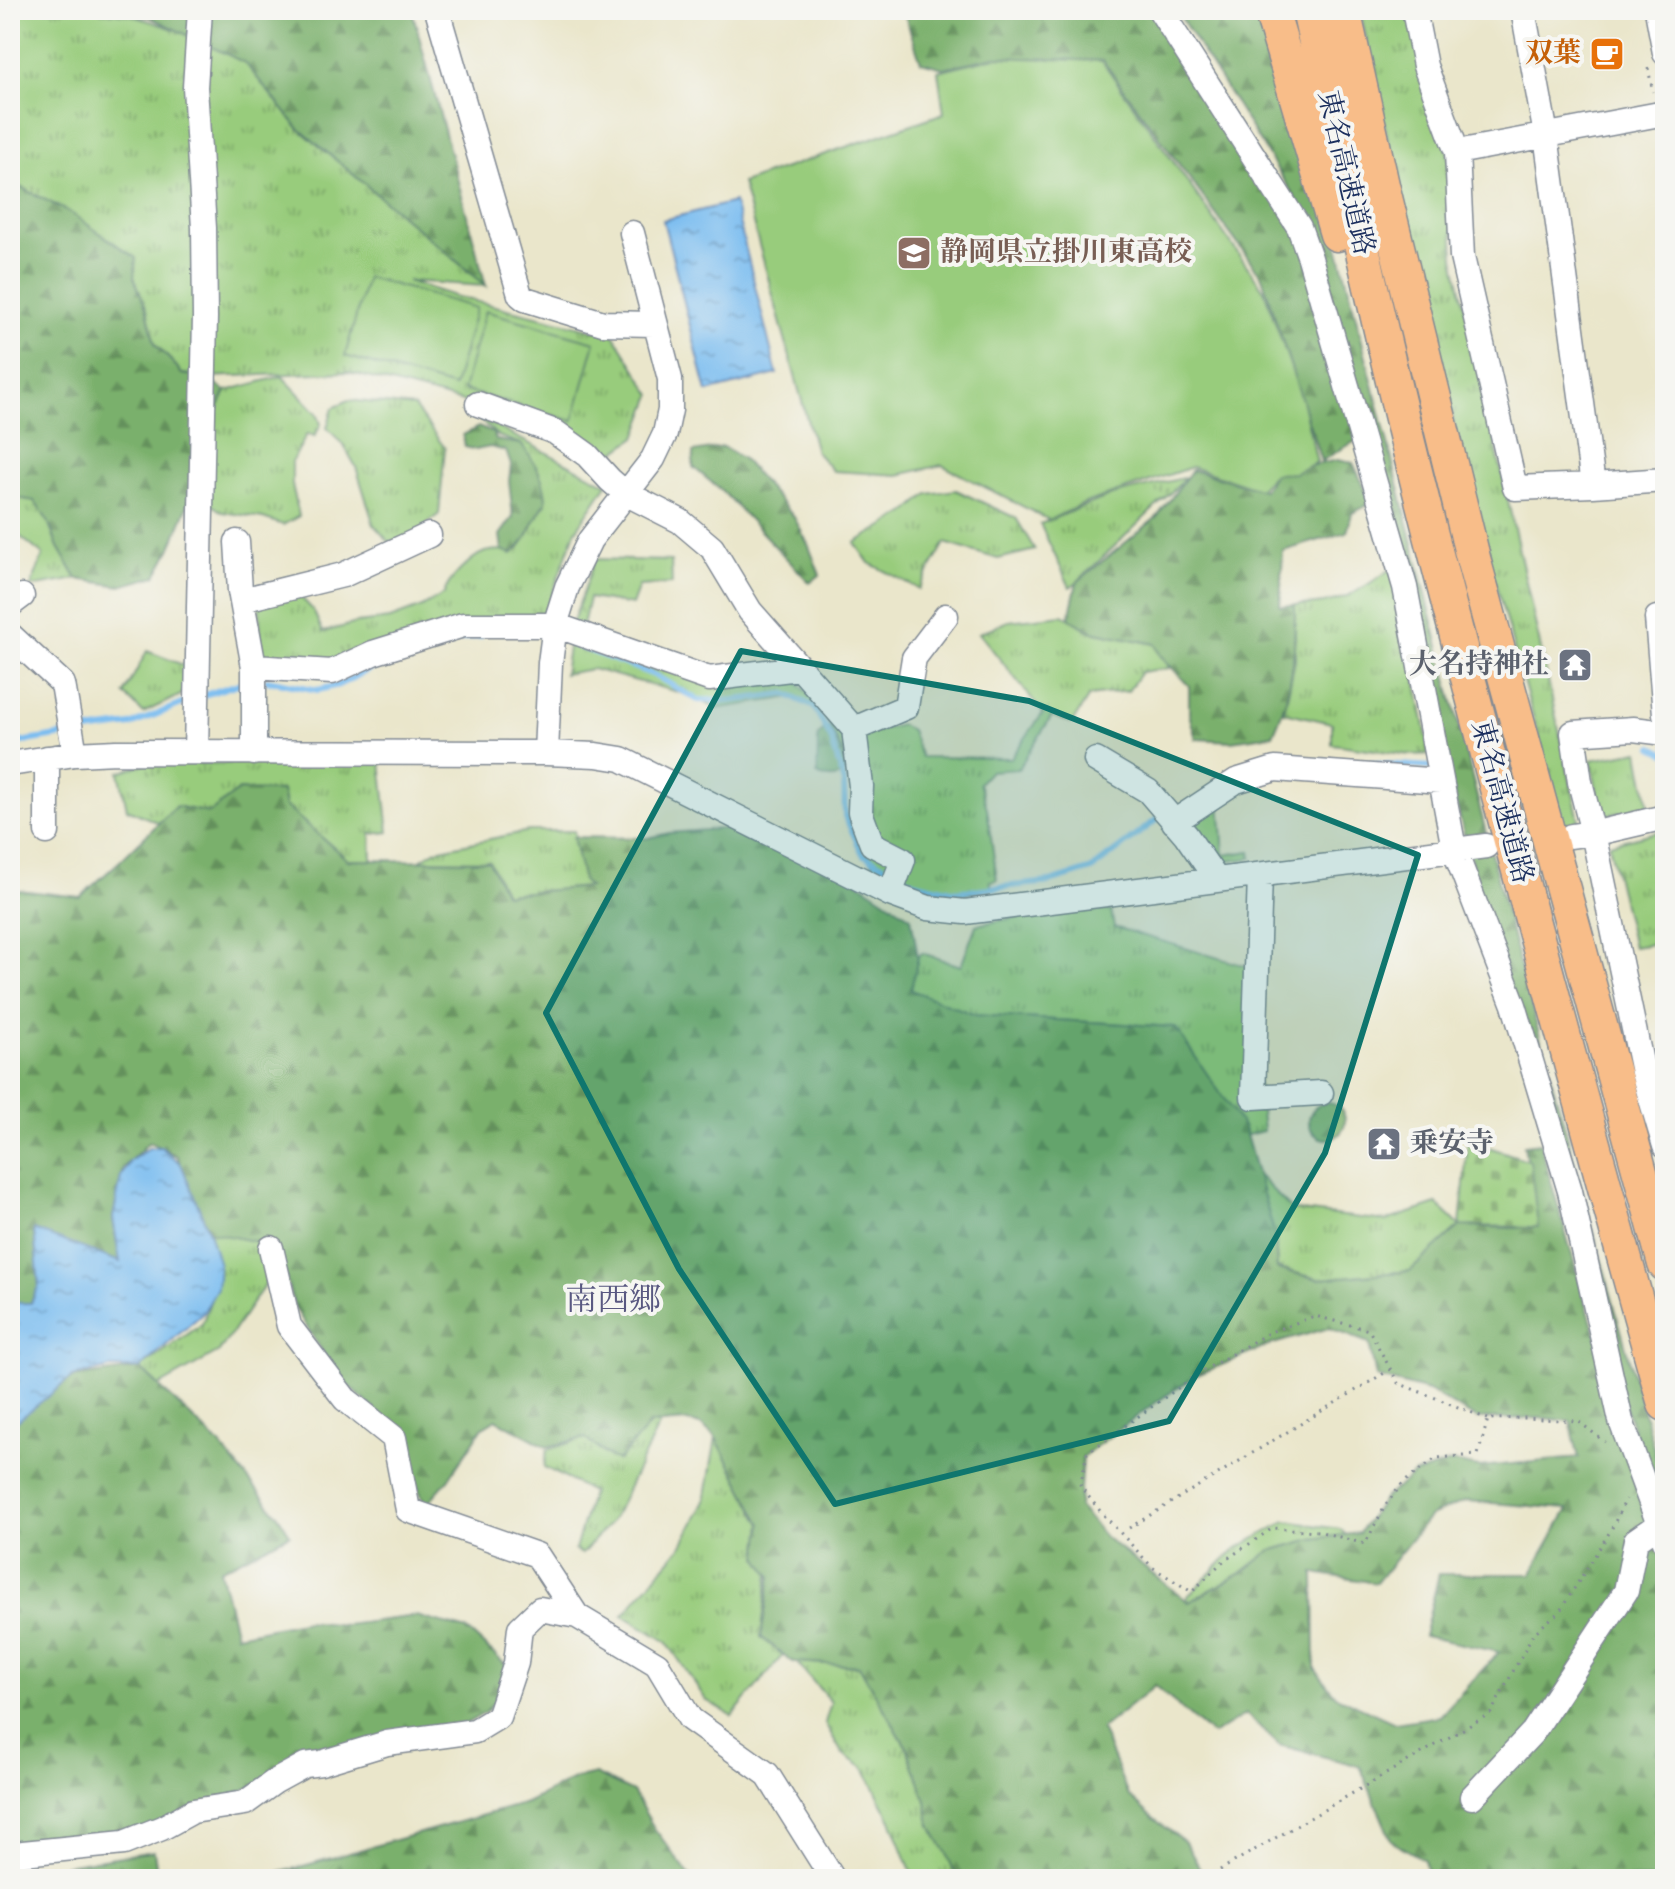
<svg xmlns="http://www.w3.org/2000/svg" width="1675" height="1889" font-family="'IM FELL English','Noto Serif JP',serif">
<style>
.grass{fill:url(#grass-tufts);stroke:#5a7e6d;stroke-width:2}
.forest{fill:url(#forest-firs);stroke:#4a7065;stroke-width:2;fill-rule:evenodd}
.cemetery{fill:url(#cemetery-stones);stroke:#5a7e6d;stroke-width:2}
.pitch{fill:#98cc7c;stroke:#5a7e6d;stroke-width:2}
.water{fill:url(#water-ripples);stroke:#4b76a7;stroke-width:2}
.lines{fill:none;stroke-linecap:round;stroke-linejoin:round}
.stream{stroke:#7bbdf0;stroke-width:6}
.minor-casing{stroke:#828a94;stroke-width:27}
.highway-casing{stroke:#828a94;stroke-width:37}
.path{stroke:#828a94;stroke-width:3;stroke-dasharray:2 6;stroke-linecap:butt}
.minor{stroke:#fff;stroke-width:24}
.highway{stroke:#f8bd89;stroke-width:34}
.marked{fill:#0f766e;fill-opacity:0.2;stroke:#0f766e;stroke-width:6;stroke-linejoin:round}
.labels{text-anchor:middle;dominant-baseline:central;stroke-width:8;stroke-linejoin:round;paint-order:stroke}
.food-label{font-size:28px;font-weight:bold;fill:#c56008;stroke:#f6f6f2;text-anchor:end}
.street-label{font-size:28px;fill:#1b2f5e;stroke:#f6f6f2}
.education-label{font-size:28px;font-weight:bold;fill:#785e54;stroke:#f6f6f2;text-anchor:start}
.worship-label{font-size:28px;font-weight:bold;fill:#5b616d;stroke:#f6f6f2;text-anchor:end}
.quarter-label{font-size:32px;fill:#595881;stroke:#f6f6f2}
</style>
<defs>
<pattern id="grass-tufts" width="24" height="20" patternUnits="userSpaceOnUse" patternTransform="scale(2)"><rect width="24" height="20" fill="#98cc7c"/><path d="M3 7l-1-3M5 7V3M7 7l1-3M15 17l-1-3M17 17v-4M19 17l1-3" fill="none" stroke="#7ba669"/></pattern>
<pattern id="forest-firs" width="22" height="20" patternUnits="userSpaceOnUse" patternTransform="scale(2)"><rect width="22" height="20" fill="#7ab06c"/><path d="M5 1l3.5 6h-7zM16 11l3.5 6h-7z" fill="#63905c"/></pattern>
<pattern id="cemetery-stones" width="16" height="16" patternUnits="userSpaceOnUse" patternTransform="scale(2)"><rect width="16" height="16" fill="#98cc7c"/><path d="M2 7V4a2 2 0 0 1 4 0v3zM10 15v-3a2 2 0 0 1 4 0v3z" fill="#7ba669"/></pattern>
<pattern id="water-ripples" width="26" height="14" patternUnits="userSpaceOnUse" patternTransform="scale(2)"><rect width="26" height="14" fill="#7bbdf0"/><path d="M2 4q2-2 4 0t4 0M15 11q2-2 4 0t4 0" fill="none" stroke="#649ac6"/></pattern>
</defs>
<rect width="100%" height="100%" fill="#f6f6f2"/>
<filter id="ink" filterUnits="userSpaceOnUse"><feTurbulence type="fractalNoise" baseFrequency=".0125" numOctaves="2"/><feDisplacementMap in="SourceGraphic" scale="16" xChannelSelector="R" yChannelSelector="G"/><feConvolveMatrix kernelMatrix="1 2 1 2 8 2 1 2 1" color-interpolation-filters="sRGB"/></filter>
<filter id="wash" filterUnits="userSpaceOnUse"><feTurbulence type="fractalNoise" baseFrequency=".006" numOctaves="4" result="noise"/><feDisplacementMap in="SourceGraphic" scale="32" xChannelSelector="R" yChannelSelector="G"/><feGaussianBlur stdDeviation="1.8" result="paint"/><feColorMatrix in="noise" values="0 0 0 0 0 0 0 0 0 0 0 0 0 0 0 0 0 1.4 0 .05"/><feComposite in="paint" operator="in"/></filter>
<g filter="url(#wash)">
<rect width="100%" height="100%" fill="#eae6cb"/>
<!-- grass -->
<path class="grass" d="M10,10H92L131,15L248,53L298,128L486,286L407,281L454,296L614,335L652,395L636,437L609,456L541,422L348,372L204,377L182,374L176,366L155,344L147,310L134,277L10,193Z
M1360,10H1409L1448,153L1454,258L1582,834L1567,836L1474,508L1399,191Z
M282,376L317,413L321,424L315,436L307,434L292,462V484L299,516L283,525L263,518L222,512L204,499L216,412L226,391Z
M348,400L414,407L445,448L439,514L411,537L389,542L374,525L356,467L343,444L327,428L333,408Z
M474,415L607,484L575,532L547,608L541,629L485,619L368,660L262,663L259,602L295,591L313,610L323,632L357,623L390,619L422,607L444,594C447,581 471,557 485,552C494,549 509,550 518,550L538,512L546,503L521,444L498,436Z
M1187,477L1077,582L1070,587L1040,524L1112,495Z
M956,490L1016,518L1035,550L998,559L945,543L919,589L869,563L855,543L907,512L928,494Z
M10,495L34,501L48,521L58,547L77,579L31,587L43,555L17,534H10Z
M595,559L671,561L672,584L639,586L632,605L589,598L582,630L691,672L797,682L851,737L901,725L911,730L921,757L1011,758L1043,713L979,633L1008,621L1063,615L1091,631L1155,644L1160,655L1170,668L1141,672L1128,691L1089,696L1072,723L1052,716L1018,769L990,771L979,783L987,808L997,880L990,881L993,889L956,897L902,882L873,866L860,828L852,772L823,711L793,697L717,709L689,695L592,669L564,674L571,627Z
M1395,566L1430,754L1410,755L1332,744V723L1284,712L1295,660V605C1341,606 1359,591 1395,566Z
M147,651L186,666L192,683L181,695L143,713L124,694Z
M1639,751L1649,807L1602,816L1591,760Z
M381,762L389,832L371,834L372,860H348L285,806L282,791L209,813L176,806L159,823L127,809L119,772L144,764Z
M1220,801L1224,855L1251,851L1252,858L1216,863L1194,818Z
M1665,830V942L1633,947L1609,844Z
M529,831H574L588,887L505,894L489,861L420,860L436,850Z
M1062,909L1111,911L1114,927L1246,966L1263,1131L1247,1135L1175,1027L975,1015L910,990L918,957L922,953L961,966L976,925Z
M1258,1175L1292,1210L1386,1221L1437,1204L1460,1226L1411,1271L1319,1279L1277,1268L1275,1236Z
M209,1232L263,1238L266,1283L219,1352L159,1386L140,1368L202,1324L218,1280Z
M660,1423L613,1519L582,1554L575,1550L592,1492L544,1467L547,1450L585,1438L610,1458L618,1460L650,1424Z
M716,1438L762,1524L758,1557L769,1573L761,1637L783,1655L732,1716L706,1700L667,1642L623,1615L681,1547L705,1501Z
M1286,1521L1340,1529L1346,1535L1312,1539L1270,1551L1240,1574L1189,1602L1187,1597L1234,1550Z
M796,1662L859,1666L907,1748L957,1879H914L892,1822L864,1768L842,1753L825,1723L831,1702Z"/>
<!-- forest -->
<path class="forest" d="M92,10H412L486,286L298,128L245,63L150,17Z
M903,10H1036L1041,19L1052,10H1157L1299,227L1356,414L1305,213L1176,10H1255L1331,218L1513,940L1665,1489V1525L1621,1394L1481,899L1361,438L1321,461L1262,277L1103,61L996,57L943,68L921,62Z
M10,182L68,211L136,258L134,277L147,310L155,344L176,366L182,374L204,377L226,391L216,412L210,449L170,550L156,576L121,586L77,579L58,547L48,521L34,501L10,497Z
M478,427L493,433L496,440L521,444C535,462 546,480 546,503C533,518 528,545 511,554L502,550L500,535L513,517L509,481L511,465L506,451L490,447L476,450L465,447L463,435Z
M723,447L743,459L794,517L808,544L820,575L810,583L723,492L693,467V452Z
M1337,460L1353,463L1372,503L1352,513L1347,532L1283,551L1280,606L1295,605C1295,654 1294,689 1273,735L1231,741L1196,739L1189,714V686L1160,655L1155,644L1091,631L1069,618L1077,582L1157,517L1192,470L1264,490L1274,474Z
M830,726L847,767L846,772C836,780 829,780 817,774L818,735Z
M239,790L282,791L285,806L348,860L489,861L505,894L589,887L583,882L573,837L648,838L669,833L755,826L836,867L911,917L918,957L911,990L975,1015L1175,1027L1244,1128L1275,1236L1277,1269L1319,1279L1410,1271L1460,1226L1512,1228L1537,1227L1524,1145L1540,1143L1580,1283L1665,1561V1879H1429L1424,1860L1391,1840L1360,1766L1279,1745L1246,1714L1212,1735L1155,1686L1101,1729L1128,1795L1153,1818L1185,1842L1206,1879H957L947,1854L930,1825L926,1801L907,1748L859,1666L793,1662L761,1637L771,1576L758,1557L762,1524L716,1438L703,1426L687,1421L650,1424L618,1461L611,1458L585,1438L547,1447L496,1419L483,1427L448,1480L425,1506L397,1430L337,1375L295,1308L276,1246L209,1232L177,1156L149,1142L123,1168L113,1218L120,1262L34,1231L39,1285L31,1303L10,1304V889L80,897L120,861L176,806L209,813ZM1329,1328L1369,1343L1376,1377L1428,1391L1477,1419L1542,1418L1570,1421L1579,1458L1479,1467L1452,1462L1413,1475L1403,1483L1384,1498L1359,1533L1312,1539L1270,1551L1240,1574L1189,1602L1105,1537L1079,1507L1082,1457L1155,1403L1197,1375L1273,1344ZM1466,1501L1568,1509L1531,1574H1439L1424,1636L1499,1652L1440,1716L1395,1723L1336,1696L1315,1669L1314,1573L1376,1583L1430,1516Z
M1309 1121a18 18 0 1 1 36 0a18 18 0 1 1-36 0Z
M140,1368L219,1444L278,1515L290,1534L220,1570L236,1635L306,1621L345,1625L416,1616L467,1630L507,1666L509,1684L486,1712L462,1726L305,1765L124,1839L10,1856V1427L32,1407L72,1378Z
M595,1774L633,1792L654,1828L692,1879H257L526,1803L574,1779Z
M154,1851L158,1879H65L64,1865Z"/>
<!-- cemetery -->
<path class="cemetery" d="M1468,1140L1530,1161L1538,1227L1460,1226Z"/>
<!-- pitch -->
<path class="pitch" d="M996,57L1102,61L1264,290L1302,400L1317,462L1295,473L1274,474L1259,489L1192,467L1088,502L1049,520L942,465L898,475L833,471L816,452L742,183L944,113L938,71Z
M367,277L476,308L454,387L345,356Z
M485,311L595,342L573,421L463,390Z"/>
<!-- water -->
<path class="water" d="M734,202L777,374L707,392L663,220Z
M161,1147L181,1164L209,1232L219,1265L217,1288L203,1313L140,1368H110L72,1377L10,1427V1303H31L39,1285L34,1230L120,1262L113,1218L121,1177L130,1161L149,1148Z"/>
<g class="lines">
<!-- stream -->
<path class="stream" d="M448,641L481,636
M575,645L654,675L698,700L728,701L786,694L814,707L831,738L844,781L845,816L863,854L891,870
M267,680L318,690L338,685L388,660
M201,696L241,683
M80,732L131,725L191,700
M10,744L63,735
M1653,747L1665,753
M1362,763L1432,767
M903,877L913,882L955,892L1050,882L1092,869L1159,818"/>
</g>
</g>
<g filter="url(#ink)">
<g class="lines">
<!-- minor casing -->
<g class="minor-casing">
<path id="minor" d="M437,10L520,295L525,299L603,323L654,324
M1160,10L1299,227L1310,258L1405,587L1454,849L1514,1005L1570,1191L1621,1421L1665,1541
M1414,10L1425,66L1457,152L1665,113
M1523,10L1546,135L1593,485L1665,480
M1657,10L1665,53
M1457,152L1462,257L1515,488L1593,485
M478,404L555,432L587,455L610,480L625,493L680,521L712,548L750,611L854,729L861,786L860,812L872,844L903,860L890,894
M237,542L240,591L254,667V753
M242,600L343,575L429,535
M10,605L22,596
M1657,618L1665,714
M10,635L63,684L75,754
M254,667L332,672L373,653L463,625H555L709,679L799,668
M854,729L906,707L914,658L946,616
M1665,733L1633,729L1573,733L1580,782L1593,833L1643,1072L1665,1146
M196,752L205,317L204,228L195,87L200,10
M546,753L550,663L555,625L567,587L590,540L653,459L665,434L670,410V379L632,233
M47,758V832
M1096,760L1148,791L1186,835L1217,880
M10,764L75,754L116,752L546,753L596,755L621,759L890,894L928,908L965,912L1486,846
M1174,822L1236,781L1275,769L1441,781
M1571,836L1605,831L1665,817
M1260,875L1253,1097L1321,1093
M271,1248L289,1326L345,1399L394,1438L408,1510L537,1555L577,1616L657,1664L690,1719L767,1774L833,1879
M1472,1797L1533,1732L1626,1591L1636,1540L1659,1524
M10,1858L23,1853L124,1843L162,1828L193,1811L245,1803L274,1782L305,1765L321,1763L387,1743L475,1731L498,1717L516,1663L520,1628L540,1609L577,1616"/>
</g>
<!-- highway casing -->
<g class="highway-casing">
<path id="highway" d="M1271,10L1337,234
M1309,10C1350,196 1391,382 1439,566C1511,846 1587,1125 1665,1404
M1343,10L1382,185L1474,562L1665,1264"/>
</g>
<!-- path -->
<path class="path" d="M1648,68L1653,92
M1660,135L1665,167
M1488,1419L1398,1383L1369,1330L1315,1316L1270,1332L1199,1373L1087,1453L1080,1486L1101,1512L1152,1567L1192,1592L1221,1563L1273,1528L1318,1531L1365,1544L1386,1504L1403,1483L1436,1458L1478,1455L1488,1419L1525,1418L1578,1421L1605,1442
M1129,1528L1391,1369
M1209,1879L1208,1877L1491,1713L1533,1634L1560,1611L1611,1530L1626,1499"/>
<!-- minor -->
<use href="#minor" class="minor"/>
<!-- highway -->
<use href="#highway" class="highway"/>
</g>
</g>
<!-- marked area -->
<path class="marked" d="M741,651L1029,701L1418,855L1325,1153L1169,1421L835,1504L679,1269L546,1013Z"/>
<!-- icons -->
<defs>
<g id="cafe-square" transform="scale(1.8)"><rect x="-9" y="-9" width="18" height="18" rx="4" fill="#e8710a" stroke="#f6f6f2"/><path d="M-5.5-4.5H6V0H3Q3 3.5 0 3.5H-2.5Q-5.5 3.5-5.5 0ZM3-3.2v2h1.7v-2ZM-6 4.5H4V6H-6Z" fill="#fff"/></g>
<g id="school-square" transform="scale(1.8)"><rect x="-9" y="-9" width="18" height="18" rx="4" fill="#8d6e63" stroke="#f6f6f2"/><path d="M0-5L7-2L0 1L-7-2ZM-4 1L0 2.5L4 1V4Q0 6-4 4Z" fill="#fff"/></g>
<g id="temple-square" transform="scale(1.8)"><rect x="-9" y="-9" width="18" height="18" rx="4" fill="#6b7280" stroke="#f6f6f2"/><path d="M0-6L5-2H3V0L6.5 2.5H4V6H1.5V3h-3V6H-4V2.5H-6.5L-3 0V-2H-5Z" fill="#fff"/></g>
</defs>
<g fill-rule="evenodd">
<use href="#cafe-square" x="1607" y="54"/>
<use href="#school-square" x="914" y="253"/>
<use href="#temple-square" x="1575" y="665"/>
<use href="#temple-square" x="1384" y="1144"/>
</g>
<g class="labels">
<!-- food labels -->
<g class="food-label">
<text x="1581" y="54">双葉</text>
</g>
<!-- street labels -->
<g class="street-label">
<text transform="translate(1345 173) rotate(77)">東名高速道路</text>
<text transform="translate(1501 802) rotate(75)">東名高速道路</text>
</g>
<!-- education labels -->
<g class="education-label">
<text x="940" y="253">静岡県立掛川東高校</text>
</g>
<!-- worship labels -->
<g class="worship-label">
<text x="1549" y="665">大名持神社</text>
<text x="1410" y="1144" text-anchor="start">乗安寺</text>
</g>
<!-- quarter labels -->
<g class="quarter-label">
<text x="613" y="1301">南西郷</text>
</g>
</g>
<!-- margin -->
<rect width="1675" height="1889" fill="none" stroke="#f6f6f2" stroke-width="40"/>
</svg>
